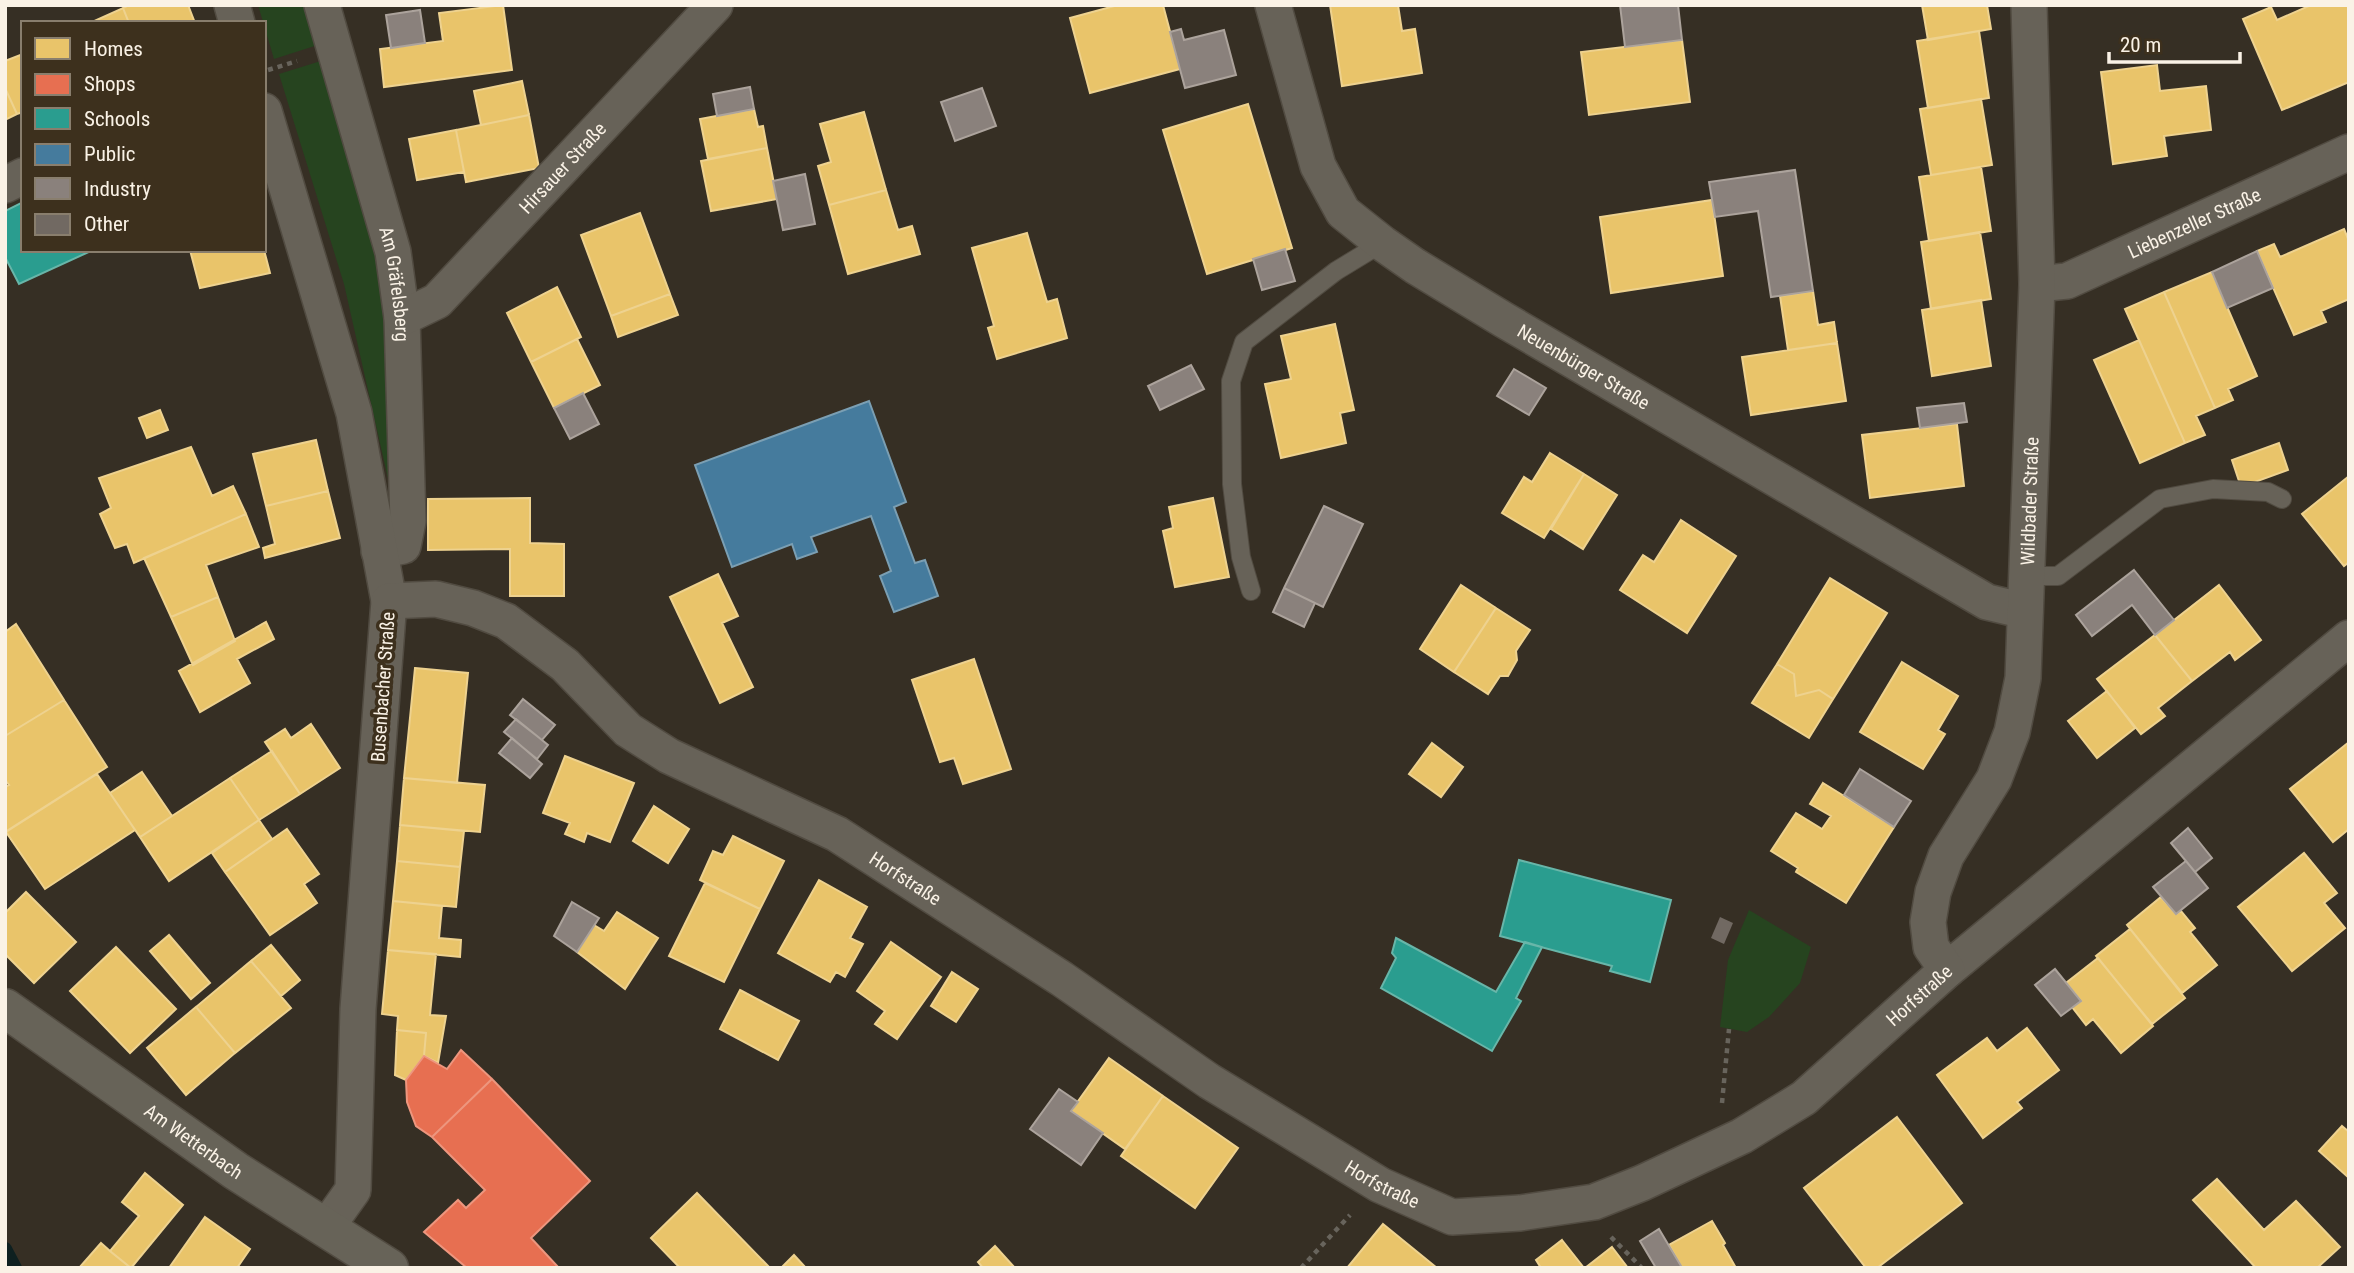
<svg xmlns="http://www.w3.org/2000/svg" width="2354" height="1273" font-family="'Roboto Condensed',sans-serif">
<style>
.green{fill:#26441f}
.homes{fill:#e9c46a;stroke:#eed28f;stroke-width:2}
.shops{fill:#e76f51;stroke:#ed967e;stroke-width:2}
.schools{fill:#2a9d8f;stroke:#68b6a9;stroke-width:2}
.public{fill:#457b9d;stroke:#7b9fb3;stroke-width:2}
.industry{fill:#8a817c;stroke:#aca39c;stroke-width:2}
.lines{fill:none;stroke-linecap:round;stroke-linejoin:round}
.stream{stroke:#0e2020;stroke-width:14}
.building{fill:#716962}
.service-casing{stroke:#514b41;stroke-width:20}
.minor-casing{stroke:#514b41;stroke-width:38}
.secondary-casing{stroke:#514b41;stroke-width:41}
.path{stroke:#68645c;stroke-width:4.5;stroke-dasharray:5 5;stroke-linecap:butt}
.service{stroke:#676258;stroke-width:18}
.minor{stroke:#676258;stroke-width:35}
.secondary{stroke:#676358;stroke-width:38}
.labels{text-anchor:middle;dominant-baseline:central;stroke-width:7;stroke-linejoin:round;paint-order:stroke}
.street-label{font-size:19px;fill:#faf2e6;stroke:#3d301d}
</style>
<rect width="100%" height="100%" fill="#362f24"/>
<!-- green -->
<path class="green" d="M258,5H310L321,44L274,59Z
M324,60L379,257L389,315V483L344,284L279,74Z
M1749,910L1811,947L1800,983L1769,1017L1747,1032L1720,1027L1728,960Z"/>
<!-- homes -->
<path class="homes" d="M129,5H188L195,23H129L123,8Z
M503,5L512,70L384,87L380,49L443,41L439,13Z
M1118,5H1163L1180,69L1090,93L1070,18Z
M1330,5H1398L1402,31L1415,29L1422,73L1342,86Z
M1922,5H1987L1991,29L1928,40Z
M2311,5H2349V82L2282,110L2243,19L2271,7L2277,20Z
M123,8L129,23H90Z
M1979,31L1989,98L1928,108L1917,41Z
M1682,40L1690,102L1589,115L1581,52Z
M23,54V112L17,114L5,88V61Z
M2157,65L2160,91L2206,86L2211,130L2164,136L2167,156L2113,164L2101,72Z
M522,81L529,115L481,125L474,91Z
M5,88L17,114L5,120Z
M1981,99L1992,165L1931,175L1920,109Z
M1248,104L1292,248L1207,274L1163,130Z
M754,109L758,127L763,126L767,148L708,159L700,119Z
M864,112L886,190L829,205L818,166L831,162L820,124Z
M529,115L539,168L466,182L456,130Z
M456,130L464,172L417,180L409,139Z
M767,148L777,199L711,211L701,161Z
M1981,167L1991,231L1929,241L1919,177Z
M886,190L898,230L912,226L920,254L848,274L829,205Z
M1712,200L1723,276L1611,293L1600,217Z
M640,213L670,294L611,316L581,235Z
M2344,229L2349,241V299L2321,311L2326,322L2294,335L2257,251L2274,244L2280,257Z
M1980,232L1991,299L1931,309L1921,242Z
M1027,233L1047,302L1057,299L1067,338L997,359L988,328L994,326L972,248Z
M190,250H264L270,273L200,288Z
M2212,272L2257,376L2228,389L2233,400L2215,408L2164,292Z
M557,287L581,337L531,362L507,313Z
M1813,291L1818,325L1834,322L1837,343L1788,350L1780,296Z
M2164,292L2215,408L2196,416L2205,435L2185,443L2125,309Z
M670,294L678,315L618,337L611,316Z
M1981,300L1991,366L1932,376L1922,310Z
M1335,324L1354,410L1340,413L1346,443L1281,458L1265,384L1291,379L1281,336Z
M577,339L600,385L554,408L531,362Z
M2139,340L2185,443L2140,463L2094,360Z
M1837,343L1846,401L1751,415L1742,357Z
M160,410L168,430L147,438L139,418Z
M1957,424L1964,486L1870,498L1862,435Z
M316,440L328,491L266,506L253,454Z
M2279,443L2288,470L2241,487L2232,460Z
M191,447L212,496L233,486L246,514L134,563L127,544L115,548L100,514L111,508L99,478Z
M1550,453L1584,474L1544,538L1502,513L1524,477L1532,482Z
M1584,474L1617,495L1583,549L1551,529Z
M2349,476V562L2344,566L2302,514Z
M328,491L340,538L265,558L263,548L275,544L266,506Z
M530,498V543L564,544V596H510V549L428,550V499Z
M1213,498L1229,577L1175,587L1163,531L1173,528L1169,507Z
M246,514L259,547L206,565L218,597L171,617L144,558Z
M1681,520L1736,556L1687,633L1620,590L1643,555L1654,562Z
M718,574L738,616L722,623L753,687L720,703L670,597Z
M1830,578L1887,613L1833,699L1819,690L1796,696L1794,674L1777,664Z
M1461,585L1496,608L1454,672L1420,649Z
M2219,585L2261,640L2235,660L2230,652L2192,681L2155,635Z
M218,597L235,641L193,665L171,617Z
M1496,608L1530,630L1516,651L1517,660L1508,676H1500L1488,694L1454,672Z
M266,622L274,639L237,659L250,683L200,712L179,671Z
M16,624L64,700L5,736V632Z
M2155,635L2192,681L2158,708L2165,716L2141,734L2097,679Z
M974,659L1011,769L963,784L954,758L940,762L912,680Z
M1902,662L1958,696L1938,730L1945,734L1923,769L1860,732Z
M1777,664L1794,674L1796,696L1819,690L1833,699L1809,738L1752,703Z
M415,668L468,673L457,783L404,778Z
M2107,691L2135,728L2097,758L2068,721Z
M64,700L107,767L5,832V787L9,785L5,780V736Z
M311,724L340,768L300,794L265,742L285,729L291,738Z
M2349,742V829L2333,842L2290,789Z
M1432,743L1463,767L1441,797L1409,774Z
M272,751L300,794L259,820L230,778Z
M565,756L634,783L610,842L587,833L584,842L565,834L570,823L543,813Z
M142,772L172,816L140,837L110,793Z
M97,774L135,830L45,889L6,832Z
M230,778L259,820L169,881L140,837Z
M404,778L485,785L480,832L400,825Z
M1823,783L1894,827L1846,903L1796,872L1798,868L1771,851L1796,813L1822,829L1831,816L1810,804Z
M654,806L689,829L668,863L633,841Z
M259,820L272,839L225,872L212,853Z
M400,825L464,831L460,867L397,861Z
M287,829L319,874L304,884L317,903L270,935L225,872Z
M733,836L784,861L760,909L700,880L713,851L723,855Z
M2304,853L2337,893L2324,903L2345,928L2292,971L2238,907Z
M397,861L460,867L456,907L393,901Z
M819,880L867,907L850,938L863,944L845,977L836,972L830,982L778,953Z
M705,883L760,909L724,982L669,956Z
M26,892L76,942L34,983L5,954V913Z
M2161,897L2176,914L2181,911L2195,928L2190,932L2217,965L2182,993L2127,925Z
M393,901L442,906L439,938L461,940L460,957L388,950Z
M617,912L658,938L625,989L577,952L594,925L604,931Z
M2130,929L2185,998L2152,1024L2096,956Z
M169,935L210,983L191,999L150,951Z
M891,942L941,977L897,1039L875,1024L885,1011L857,991Z
M271,945L300,980L281,996L251,961Z
M116,947L176,1009L130,1053L70,991Z
M388,950L436,954L430,1015L446,1016L438,1063L424,1056L426,1033L397,1030L398,1016L382,1014Z
M2098,958L2153,1026L2121,1053L2093,1019L2086,1025L2072,1007L2081,1001L2066,983Z
M251,961L291,1008L235,1053L196,1007Z
M952,972L978,989L956,1022L931,1006Z
M740,990L799,1021L778,1060L720,1029Z
M196,1007L235,1053L186,1095L147,1048Z
M2027,1028L2059,1070L2017,1102L2022,1108L1983,1138L1937,1075L1987,1038L1997,1051Z
M397,1030L426,1033L424,1056L406,1080L395,1075Z
M1109,1058L1163,1096L1125,1149L1071,1111Z
M1163,1096L1238,1148L1195,1208L1121,1156Z
M1897,1117L1962,1203L1877,1268H1866L1804,1188Z
M2342,1126L2349,1132V1178L2319,1151Z
M145,1173L183,1205L131,1268L110,1251L139,1216L122,1202Z
M2217,1179L2264,1230L2296,1201L2340,1247L2317,1268H2256L2193,1200Z
M697,1193L770,1268H680L651,1238Z
M205,1217L250,1249L237,1268H169Z
M1712,1221L1725,1243L1723,1245L1736,1268H1682L1669,1245Z
M1383,1224L1437,1268H1347Z
M1562,1240L1584,1268H1541L1536,1260Z
M101,1243L110,1251L131,1268H79Z
M995,1246L1015,1268H983L978,1262Z
M1612,1247L1628,1268H1585Z
M794,1255L806,1268H781Z"/>
<!-- shops -->
<path class="shops" d="M461,1050L492,1079L432,1137L416,1126L407,1102L406,1080L424,1056L447,1069Z
M492,1079L590,1181L531,1238L559,1268H467L424,1232L458,1200L466,1208L485,1190L432,1137Z"/>
<!-- schools -->
<path class="schools" d="M23,202V250H93L19,284L5,257V211Z
M1519,860L1671,900L1650,982L1610,971L1612,966L1500,936Z
M1396,938L1496,992L1525,942L1542,947L1516,998L1521,1001L1492,1051L1381,988L1396,958L1392,953Z"/>
<!-- public -->
<path class="public" d="M869,401L906,502L894,507L915,563L925,560L938,596L894,612L880,576L891,571L871,516L811,537L817,552L797,559L792,544L732,567L695,465Z"/>
<!-- industry -->
<path class="industry" d="M1620,5H1678L1682,40L1625,47Z
M420,10L425,43L391,48L386,15Z
M1181,29L1184,40L1224,30L1236,75L1185,88L1170,32Z
M750,87L754,109L717,116L713,94Z
M982,88L996,126L955,141L941,102Z
M1795,170L1813,291L1771,297L1758,211L1715,217L1709,182Z
M805,174L815,224L783,230L773,181Z
M1285,249L1295,281L1262,290L1253,259Z
M2257,251L2273,288L2227,308L2212,272Z
M1191,365L1204,389L1160,410L1148,386Z
M1514,369L1546,388L1529,415L1497,396Z
M583,393L599,424L570,439L554,408Z
M1964,403L1967,422L1920,428L1917,408Z
M1324,506L1363,524L1323,607L1284,588Z
M2134,570L2174,620L2155,635L2132,605L2092,636L2076,615Z
M1284,588L1315,603L1304,627L1273,612Z
M523,699L555,725L542,740L510,715Z
M516,719L548,745L537,759L504,732Z
M512,738L542,764L530,778L499,753Z
M1860,769L1911,801L1894,827L1844,795Z
M2188,828L2212,858L2195,872L2171,843Z
M2186,861L2208,888L2176,914L2153,887Z
M572,902L599,918L577,952L554,936Z
M2055,969L2081,1001L2061,1016L2035,985Z
M1059,1089L1078,1102L1071,1111L1103,1133L1081,1165L1030,1129Z
M1659,1229L1681,1266L1678,1268H1656L1640,1241Z"/>
<g class="lines">
<!-- stream -->
<path class="stream" d="M5,1249L15,1268"/>
</g>
<!-- building -->
<path class="building" d="M1720,917L1733,923L1724,944L1711,938Z"/>
<g class="lines">
<!-- service casing -->
<g class="service-casing">
<path id="service" d="M2027,576H2058L2160,499L2213,489L2268,492L2282,499
M1251,591L1241,557L1232,484L1231,381L1244,342L1336,271L1382,243"/>
</g>
<!-- minor casing -->
<g class="minor-casing">
<g id="minor">
<path d="M232,5L237,23"/>
<path id="s1" d="M322,5L393,252L402,318L408,521L403,546L379,551"/>
<path id="s2" d="M1273,5L1318,166L1343,212L1382,243L1415,266L1504,320L1987,602L2025,611"/>
<path d="M264,111L354,413L389,601L358,1009L353,1190L326,1228"/>
<path d="M5,185L23,176"/>
<path id="s3" d="M2037,284L2067,281L2349,152"/>
<path id="s4" d="M402,318L437,301L715,5"/>
<path id="s5" d="M389,601L436,599L473,608L506,621L565,665L628,730L669,756L837,834L1062,979L1209,1081L1380,1185L1452,1217L1520,1213L1594,1202L1642,1183L1742,1136L1804,1098L1947,970L2349,638"/>
<path id="s6" d="M1947,970L1931,947L1928,922L1933,892L1946,856L1994,779L2012,732L2023,678L2037,284L2029,5"/>
</g>
</g>
<!-- secondary casing -->
<g class="secondary-casing">
<g id="secondary">
<path id="s7" d="M5,1008L236,1171L389,1268"/>
</g>
</g>
<!-- path -->
<path class="path" d="M268,70L297,61
M1722,1103L1729,1029
M1611,1237L1642,1268
M1301,1268L1350,1215"/>
<!-- service -->
<use href="#service" class="service"/>
<!-- minor -->
<use href="#minor" class="minor"/>
<!-- secondary -->
<use href="#secondary" class="secondary"/>
</g>
<g class="labels">
<!-- street labels -->
<g class="street-label">
<text stroke="none"><textPath href="#s4" startOffset="222">Hirsauer Straße</textPath></text>
<text stroke="none"><textPath href="#s3" startOffset="170">Liebenzeller Straße</textPath></text>
<text stroke="none"><textPath href="#s1" startOffset="289">Am Gräfelsberg</textPath></text>
<text stroke="none"><textPath href="#s2" startOffset="506">Neuenbürger Straße</textPath></text>
<text stroke="none"><textPath href="#s6" startOffset="495">Wildbader Straße</textPath></text>
<text transform="translate(383 687) rotate(-86)">Busenbacher Straße</text>
<text stroke="none"><textPath href="#s5" startOffset="600">Horfstraße</textPath></text>
<text stroke="none"><textPath href="#s5" startOffset="1776">Horfstraße</textPath></text>
<text stroke="none"><textPath href="#s7" startOffset="231">Am Wetterbach</textPath></text>
<text stroke="none"><textPath href="#s5" startOffset="1167">Horfstraße</textPath></text>
</g>
</g>
<!-- border -->
<rect width="2354" height="1273" fill="none" stroke="#faf2e6" stroke-width="14"/>
<!-- legend -->
<rect x="21" y="21" width="245" height="231" fill="#3d301d" stroke="#897e6d" stroke-width="2"/>
<rect x="35" y="38" width="35" height="21" fill="#e9c46a" stroke="#897e6d" stroke-width="2"/>
<text x="84" y="56" font-size="21" fill="#faf2e6">Homes</text>
<rect x="35" y="74" width="35" height="21" fill="#e76f51" stroke="#897e6d" stroke-width="2"/>
<text x="84" y="91" font-size="21" fill="#faf2e6">Shops</text>
<rect x="35" y="108" width="35" height="21" fill="#2a9d8f" stroke="#897e6d" stroke-width="2"/>
<text x="84" y="126" font-size="21" fill="#faf2e6">Schools</text>
<rect x="35" y="144" width="35" height="21" fill="#457b9d" stroke="#897e6d" stroke-width="2"/>
<text x="84" y="161" font-size="21" fill="#faf2e6">Public</text>
<rect x="35" y="178" width="35" height="21" fill="#8a817c" stroke="#897e6d" stroke-width="2"/>
<text x="84" y="196" font-size="21" fill="#faf2e6">Industry</text>
<rect x="35" y="214" width="35" height="21" fill="#716962" stroke="#897e6d" stroke-width="2"/>
<text x="84" y="231" font-size="21" fill="#faf2e6">Other</text>
<!-- scale -->
<path d="M2109 52v10h131v-10" fill="none" stroke="#faf2e6" stroke-width="3.5"/>
<text x="2120" y="52" font-size="21" fill="#faf2e6" stroke="#3d301d" stroke-width="5" paint-order="stroke">20 m</text>
</svg>
